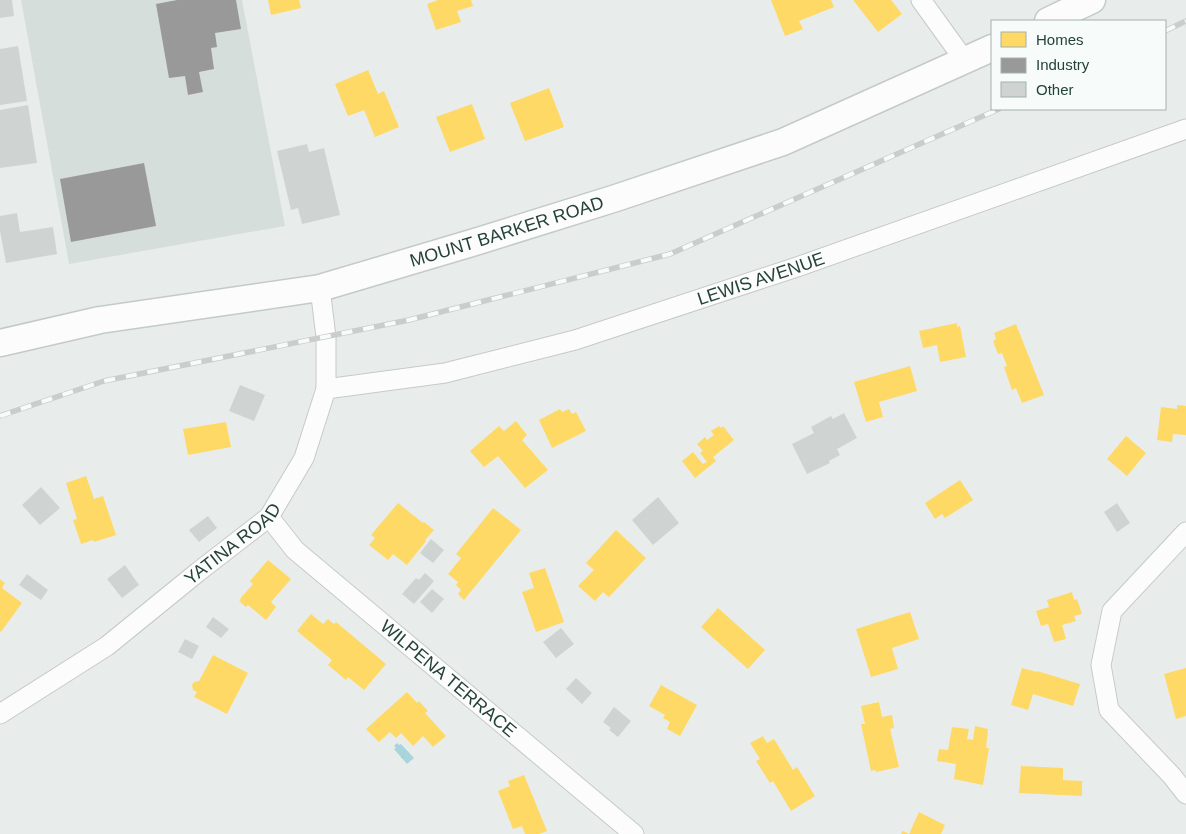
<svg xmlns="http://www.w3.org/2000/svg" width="1186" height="834" font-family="Arial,sans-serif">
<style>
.built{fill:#d6dedb}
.water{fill:url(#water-ripples)}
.homes{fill:#ffd966}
.industry{fill:#999}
.building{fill:#cfd4d2}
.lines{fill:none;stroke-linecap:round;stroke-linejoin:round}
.street-casing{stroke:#c5cac8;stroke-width:21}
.secondary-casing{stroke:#c3cbc8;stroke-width:29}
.street{stroke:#fcfcfc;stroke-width:19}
.secondary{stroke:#fcfcfc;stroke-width:26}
.rail-casing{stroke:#c9cdcc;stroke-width:5.5}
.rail{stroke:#f7fbf9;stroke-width:4;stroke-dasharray:11;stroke-linecap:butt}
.labels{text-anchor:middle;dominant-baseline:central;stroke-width:5;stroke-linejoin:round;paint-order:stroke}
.street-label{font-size:18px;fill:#24423a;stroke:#f7fbf9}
</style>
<defs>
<pattern id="water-ripples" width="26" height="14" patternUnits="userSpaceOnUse" patternTransform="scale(1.25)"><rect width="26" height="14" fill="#a9d4db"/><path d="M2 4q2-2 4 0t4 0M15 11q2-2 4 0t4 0" fill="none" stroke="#91b7bd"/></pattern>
</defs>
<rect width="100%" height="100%" fill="#e8edeb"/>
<!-- built -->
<path class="built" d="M21,0H242L285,226L69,264Z"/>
<!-- water -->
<path class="water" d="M397,743L399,745L401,744L414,758L407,764L394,749L396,748L394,746Z"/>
<!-- homes -->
<path class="homes" d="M268,0H299L301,8L271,15Z
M438,0H471L473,6L457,11L461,22L436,30L427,4Z
M771,0H831L834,7L799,21L803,29L785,36Z
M853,0H891L902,14L878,32Z
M368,70L378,94L384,91L399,127L375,137L364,110L348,116L335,84Z
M549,88L564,127L525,141L510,103Z
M472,104L485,139L450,152L436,117Z
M957,323V327L960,326L966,357L940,362L937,345L923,348L919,331Z
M1016,324L1044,395L1022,403L1016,388L1012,390L1004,367L1007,366L1002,353L998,354L993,341L996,339L994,333Z
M910,366L917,391L879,402L883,417L866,422L854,382Z
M1177,405L1186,406V435L1173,434L1172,442L1157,440L1161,407L1177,409Z
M560,409L562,412L569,409L572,414L576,412L586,431L552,448L539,420Z
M516,421L527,435L522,440L548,470L525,488L498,456L484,467L470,451L499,426L504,431Z
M226,422L231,447L188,455L183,429Z
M719,426L721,428L723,426L734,440L713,457L716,461L695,478L682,461L693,452L703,464L707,462L700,453L703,451L697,444L705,437L707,440L714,435L711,431Z
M1126,436L1146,453L1127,476L1107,459Z
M86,476L94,499L103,496L116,535L94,542L93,540L81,544L73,520L77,519L66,483Z
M960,480L973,500L945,518L942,514L935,519L925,503Z
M398,503L423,523L424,522L434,530L425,540L426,541L407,565L393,554L388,560L369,545L375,538L371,535Z
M493,508L521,530L464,600L458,594L461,590L456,585L458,582L448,574L461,558L456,554Z
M616,530L646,558L609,597L603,592L595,601L578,586L594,570L586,563Z
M268,560L291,579L271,602L276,607L266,620L248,605L246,607L239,601L241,600L240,599L253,584L250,581Z
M545,568L564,622L536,632L522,592L534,588L529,573Z
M0,579L5,583L2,588L22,603L1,632L0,631Z
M1072,592L1074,600L1077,599L1082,614L1074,616L1076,621L1062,625L1066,639L1054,642L1048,624L1041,626L1036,611L1049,607L1047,600Z
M718,608L765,650L748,669L701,627Z
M910,612L919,639L892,648L898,669L871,677L856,629Z
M311,614L323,624L328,619L334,624L336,622L386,664L364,690L348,677L346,680L328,665L332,660L297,631Z
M213,655L248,673L227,714L194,697L197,692L193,690L192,685L194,682L199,681Z
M1022,668L1037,672V671L1080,684L1073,706L1033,694L1028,710L1011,705Z
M1186,668V716L1176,719L1164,674Z
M661,685L697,705L680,736L667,729L670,722L663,718L665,715L649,706Z
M407,692L417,703L419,701L428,711L425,713L446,736L433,747L423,736L413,746L401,733L396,738L390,732L379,742L366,729Z
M879,702L882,717L892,715L894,728L890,729L899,767L876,772L875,770L871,771L861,724H865L861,706Z
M975,726L988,729L986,748H989L983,785L954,779L956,764L937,761L939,749L948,750L952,727L969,729L967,739L973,740Z
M763,736L767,743L774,739L793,770L797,767L815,796L791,811L773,781L770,783L756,761L760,759L750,743Z
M1021,766L1063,768V780L1082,781V796L1019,793Z
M524,775L547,831L539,834H525L522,826L513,829L498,791L510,786L508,781Z
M919,812L945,825L941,834H901L903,831L909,834Z"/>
<!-- industry -->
<path class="industry" d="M177,0H236L241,29L215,33L217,47L211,48L214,69L199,72L203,92L188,95L185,76L169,78L156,4Z
M144,163L156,226L71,242L60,179Z"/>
<!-- building -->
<path class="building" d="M0,0H12L14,16L0,18Z
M18,46L27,101L0,105V49Z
M28,105L37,163L0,168V110Z
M307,144L309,152L324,148L340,215L302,224L298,208L291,210L277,151Z
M17,213L20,232L53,227L57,254L6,263L0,231V216Z
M240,385L265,395L254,421L229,411Z
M844,413L857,438L837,449L840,455L829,461L830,463L807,474L792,444L814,433L811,427L831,416L833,419Z
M41,487L60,508L40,525L22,505Z
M658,497L679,523L653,545L632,520Z
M1117,503L1130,523L1117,532L1104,512Z
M208,516L217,528L199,542L189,530Z
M431,539L444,550L433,563L420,553Z
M125,565L139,585L122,598L107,579Z
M425,573L434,581L414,604L402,594L416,578L419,580Z
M27,574L48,590L41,600L19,585Z
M432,589L444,599L432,613L420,602Z
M213,617L229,629L221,638L206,627Z
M561,628L574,644L556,658L543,642Z
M185,639L199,646L192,659L178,652Z
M576,678L592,693L582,704L566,689Z
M614,707L631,721L618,737L609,730L611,728L603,722Z"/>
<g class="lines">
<!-- street casing -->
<g class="street-casing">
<g id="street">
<path d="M921,0L965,61"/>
<path id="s1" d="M326,389L445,373L575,340L797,267L1186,129"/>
<path id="s2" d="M269,517L295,550L634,834"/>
<path d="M1186,532L1112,611L1101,665L1109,710L1172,776L1186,794"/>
<path id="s3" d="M0,714L107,646L198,572L269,517L304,458L326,389V337L320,288"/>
</g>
</g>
<!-- secondary casing -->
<g class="secondary-casing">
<g id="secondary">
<path d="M1048,21L1092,0"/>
<path id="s4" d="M0,343L100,320L320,288L475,242L616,198L783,142L992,48"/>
</g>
</g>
<!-- street -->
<use href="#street" class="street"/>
<!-- secondary -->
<use href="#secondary" class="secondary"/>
<!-- rail casing -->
<g class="rail-casing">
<path id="rail" d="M1165,31L1186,21
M0,416L104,381L409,320L670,254L999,109"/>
</g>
<!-- rail -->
<use href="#rail" class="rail"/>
</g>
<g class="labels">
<!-- street labels -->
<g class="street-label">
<text stroke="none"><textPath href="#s4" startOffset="520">MOUNT BARKER ROAD</textPath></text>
<text stroke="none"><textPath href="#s1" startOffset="450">LEWIS AVENUE</textPath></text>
<text stroke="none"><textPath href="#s3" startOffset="289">YATINA ROAD</textPath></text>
<text stroke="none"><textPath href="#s2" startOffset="242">WILPENA TERRACE</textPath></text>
</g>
</g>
<!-- legend -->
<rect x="991" y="20" width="175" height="90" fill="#f7fbf9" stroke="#a3b1ad"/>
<rect x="1001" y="32" width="25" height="15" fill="#ffd966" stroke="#a3b1ad"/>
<text x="1036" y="45" font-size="15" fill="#24423a">Homes</text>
<rect x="1001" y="58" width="25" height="15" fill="#999999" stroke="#a3b1ad"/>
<text x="1036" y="70" font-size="15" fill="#24423a">Industry</text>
<rect x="1001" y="82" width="25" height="15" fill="#cfd4d2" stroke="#a3b1ad"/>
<text x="1036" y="95" font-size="15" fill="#24423a">Other</text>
</svg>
